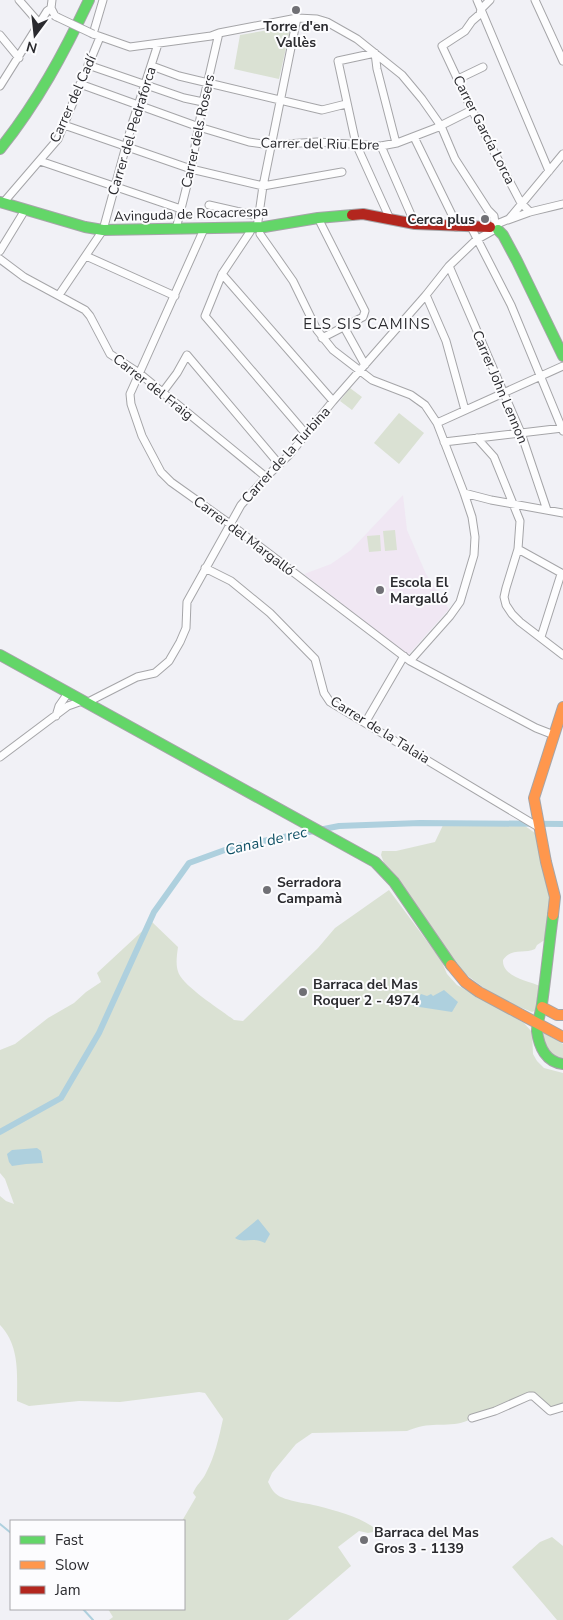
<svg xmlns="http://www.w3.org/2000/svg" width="563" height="1620" font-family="'Nunito Sans',sans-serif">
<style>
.education{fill:#f0e7f3}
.green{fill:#dae1d3}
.water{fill:#aed0de}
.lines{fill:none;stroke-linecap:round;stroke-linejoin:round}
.stream{stroke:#aed0de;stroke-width:2}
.canal{stroke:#aed0de;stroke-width:6}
.street-casing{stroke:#a5a5a8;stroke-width:9}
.fast-casing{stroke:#a5a5a8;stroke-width:12}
.slow-casing{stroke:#a5a5a8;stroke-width:12}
.jam-casing{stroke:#a5a5a8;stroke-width:12}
.street{stroke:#fdfdfe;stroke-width:7}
.fast{stroke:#63d668;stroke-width:10}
.slow{stroke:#ff974d;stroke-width:10}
.jam{stroke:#b3261e;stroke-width:10}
.street-bridge-casing{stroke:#a5a5a8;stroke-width:9;stroke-linecap:butt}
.street-bridge{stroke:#fdfdfe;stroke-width:7}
.poi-dot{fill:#707075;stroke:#fcfcfe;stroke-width:2}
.labels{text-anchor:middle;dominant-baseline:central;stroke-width:4;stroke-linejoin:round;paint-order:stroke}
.poi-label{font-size:14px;font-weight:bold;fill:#2b2b2f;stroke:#fcfcfe;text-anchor:start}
.street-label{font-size:14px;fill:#2b2b2f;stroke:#fcfcfe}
.neighbourhood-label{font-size:15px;letter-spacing:1px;fill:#2b2b2f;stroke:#fcfcfe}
.water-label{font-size:15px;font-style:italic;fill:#105266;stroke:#fcfcfe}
</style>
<rect width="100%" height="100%" fill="#f1f1f6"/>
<!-- education -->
<path class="education" d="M403,495L407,530L426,574L449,609L408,655L304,574L331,564L351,550Z"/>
<!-- green -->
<path class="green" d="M291,26L279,79L234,69L240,35Z
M350,388L362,397L352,410L340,401Z
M399,413L424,433L399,464L374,443Z
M395,530L397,550L385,551L383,531Z
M380,535L381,551L369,552L367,536Z
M518,821L535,833L551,893L546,939L537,945L535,949C524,954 510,948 503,960C502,977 529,981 540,986L539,1009L532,1012L499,999L460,970L429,923L384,863L381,855L382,851H396L435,842L444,823Z
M389,890L441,960L447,974L457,985L524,1023L532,1032L533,1054L537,1061L544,1068L563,1073V1404L551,1408L531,1392L476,1415C463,1428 440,1423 423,1426C417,1427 412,1429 407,1431L312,1433L296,1444L272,1473L268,1482C270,1485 271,1489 274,1492C281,1501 307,1503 318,1506C336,1511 358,1516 373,1527V1532L368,1533L359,1531L338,1547L351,1566L288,1620H109L113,1617L108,1609H184V1521H182L196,1497L193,1493C196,1485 203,1480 206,1473C215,1456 219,1437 223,1419L205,1393L199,1392L120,1402L79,1401L29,1406L17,1401C17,1374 20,1346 0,1325V1196L6,1201L14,1204L5,1179L0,1173V1050L15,1044L48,1018L74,1003L86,992L101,982L97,973L152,922L178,947C177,955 175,966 179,974C186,988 221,1010 234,1020L243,1021L318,948L335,928Z
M544,1033L563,1044V1060C548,1059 543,1047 544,1033Z
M552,1537L563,1546V1620H557L512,1567L540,1542Z"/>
<!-- water -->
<path class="water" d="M444,990L458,1002L452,1012L413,1006L421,994L427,996L431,994L433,996Z
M37,1148L41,1151L43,1163L26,1164L12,1166L9,1162L7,1154L12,1150Z
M258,1219L270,1234L265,1243C253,1236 244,1244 235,1238Z"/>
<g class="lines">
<!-- stream -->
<path class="stream" d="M0,1524L11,1533
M83,1609L93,1620"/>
<!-- canal -->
<path class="canal" d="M0,1132L61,1098L99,1033L154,912L189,863L233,847L339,826L420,823L563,824"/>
<!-- street casing -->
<g class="street-casing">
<path id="street" d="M19,0L40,24
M52,0L51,8L55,16L57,17
M103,0L93,34L130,47L211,36L219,33L297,18L317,19L327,22L357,39L402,75L422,99L441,126L455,159L488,210L494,216L495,223
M477,0L549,171
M490,0L481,9L480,14L472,21L465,31L442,46L472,110L521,203L530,212
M535,0L563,61
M0,35L19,58
M88,65L184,98L203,102
M152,66L179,76L322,110L346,104
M458,79L483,67
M80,84L199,127L249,142L271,145L317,142L381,146L397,143L436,128L472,110
M0,86L47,11L51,8
M64,125L191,169L263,186L342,172
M414,137L456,223V227
M381,146L415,224
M40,161L181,209
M3,203L58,139L100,37
M209,205L258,216
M318,218L365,311L363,317L322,338
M390,219L356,144L338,61L375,53L377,69L396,143
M508,220L530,212L563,204
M497,224L509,219L563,154
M471,227L511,305L563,431
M257,228L263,186L297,18
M176,229L191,169L203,102L219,33
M204,229L130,394L131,404L142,436L161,472L171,482L230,524L410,661L536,728L554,735
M250,232L222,274L205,316L306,434
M260,234L293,281L317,330L333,350L372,380L411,395L425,405L437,423L464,493L472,517L475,537L474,555L460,602L450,616L410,661
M0,251L25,210
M86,256L175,296
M0,259L24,277L85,310L90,316L110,354L139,373L266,477
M449,266L521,433L547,510
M222,274L333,401
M59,295L103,230L132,124L158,44
M426,295L446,341L465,410
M344,327L365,365
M162,393L177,373L187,355L279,464
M437,423L563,366
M477,438L494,457L520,521L518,549L506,588L504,597L506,605L512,614L520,622L563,655
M444,442L563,428
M464,493L491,500L563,513
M518,549L563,574
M205,568L231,581L270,613L315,659L324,693L330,702L540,828
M541,637L561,574
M86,703L137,677L155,673L169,661L180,642L186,628L187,602L241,505L266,477L289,455L333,401L426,295L449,266L476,240L492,231
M56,716L59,706L68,693
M365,723L404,656
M0,757L68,706L82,701
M472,1418L495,1411L529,1396H533L550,1411L563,1407"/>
</g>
<!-- fast casing -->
<g class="fast-casing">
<path id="fast" d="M0,149C37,103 64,53 89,0
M0,202L85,227L103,230L264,227L318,218L352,215
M498,230L503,235L517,261L563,356
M0,655L375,862L394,882L451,965
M553,915C549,945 546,975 542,1004C541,1012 537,1022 537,1031C539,1047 546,1062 563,1064"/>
</g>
<!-- slow casing -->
<g class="slow-casing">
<path id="slow" d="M553,915L555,897L546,862L534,798L563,707
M451,965L465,982L479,992L563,1037
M542,1007L557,1015H563"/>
</g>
<!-- jam casing -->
<g class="jam-casing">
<path id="jam" d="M352,215L363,214L415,224L490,227"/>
</g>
<!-- street -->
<use href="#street" class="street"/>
<!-- fast -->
<use href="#fast" class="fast"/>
<!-- slow -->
<use href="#slow" class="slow"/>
<!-- jam -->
<use href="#jam" class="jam"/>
<!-- street-bridge casing -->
<g class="street-bridge-casing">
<path id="street-bridge" d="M57,17L93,34"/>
</g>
<!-- street-bridge -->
<use href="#street-bridge" class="street-bridge"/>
</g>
<!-- markers -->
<g class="poi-dot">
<circle cx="296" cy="10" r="5"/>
<circle cx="485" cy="219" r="5"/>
<circle cx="380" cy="590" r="5"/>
<circle cx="267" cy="890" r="5"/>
<circle cx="303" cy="992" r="5"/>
<circle cx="364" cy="1540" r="5"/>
</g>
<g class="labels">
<!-- poi labels -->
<g class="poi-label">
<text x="296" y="26" text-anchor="middle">Torre d'en<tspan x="296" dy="16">Vallès</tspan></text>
<text x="475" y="219" text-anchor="end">Cerca plus</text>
<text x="390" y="582">Escola El<tspan x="390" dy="16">Margalló</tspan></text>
<text x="277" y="882">Serradora<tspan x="277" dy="16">Campamà</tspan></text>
<text x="313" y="984">Barraca del Mas<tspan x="313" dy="16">Roquer 2 - 4974</tspan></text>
<text x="374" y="1532">Barraca del Mas<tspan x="374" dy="16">Gros 3 - 1139</tspan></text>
</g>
<!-- street labels -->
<g class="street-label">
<text transform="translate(73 99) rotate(-66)">Carrer del Cadí</text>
<text transform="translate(484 130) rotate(63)">Carrer García Lorca</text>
<text transform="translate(132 131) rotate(-73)">Carrer del Pedraforca</text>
<text transform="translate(198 131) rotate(-78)">Carrer dels Rosers</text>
<text transform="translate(320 144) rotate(1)">Carrer del Riu Ebre</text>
<text transform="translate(191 214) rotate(-2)">Avinguda de Rocacrespa</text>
<text transform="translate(153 387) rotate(38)">Carrer del Fraig</text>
<text transform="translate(500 387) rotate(67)">Carrer John Lennon</text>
<text transform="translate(286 455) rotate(-48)">Carrer de la Turbina</text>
<text transform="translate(244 536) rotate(37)">Carrer del Margalló</text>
<text transform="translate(380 730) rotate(32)">Carrer de la Talaia</text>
</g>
<!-- neighbourhood labels -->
<g class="neighbourhood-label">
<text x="367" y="324">ELS SIS CAMINS</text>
</g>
<!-- water labels -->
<g class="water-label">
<text transform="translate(266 841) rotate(-13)">Canal de rec</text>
</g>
</g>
<!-- legend -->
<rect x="10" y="1520" width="175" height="90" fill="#fcfcfe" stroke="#a8a8ab"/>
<rect x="20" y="1536" width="25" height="8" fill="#63d668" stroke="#a8a8ab"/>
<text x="55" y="1545" font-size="15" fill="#2b2b2f">Fast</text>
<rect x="20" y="1561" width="25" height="8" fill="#ff974d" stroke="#a8a8ab"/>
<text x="55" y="1570" font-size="15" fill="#2b2b2f">Slow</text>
<rect x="20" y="1586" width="25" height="8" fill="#b3261e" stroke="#a8a8ab"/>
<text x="55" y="1595" font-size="15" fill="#2b2b2f">Jam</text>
<!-- north arrow -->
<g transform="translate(35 35) rotate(195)" stroke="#fcfcfe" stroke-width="4" paint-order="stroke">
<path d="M0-4L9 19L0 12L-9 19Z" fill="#2b2b2f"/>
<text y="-8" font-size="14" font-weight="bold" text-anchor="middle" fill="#2b2b2f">N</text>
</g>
</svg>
